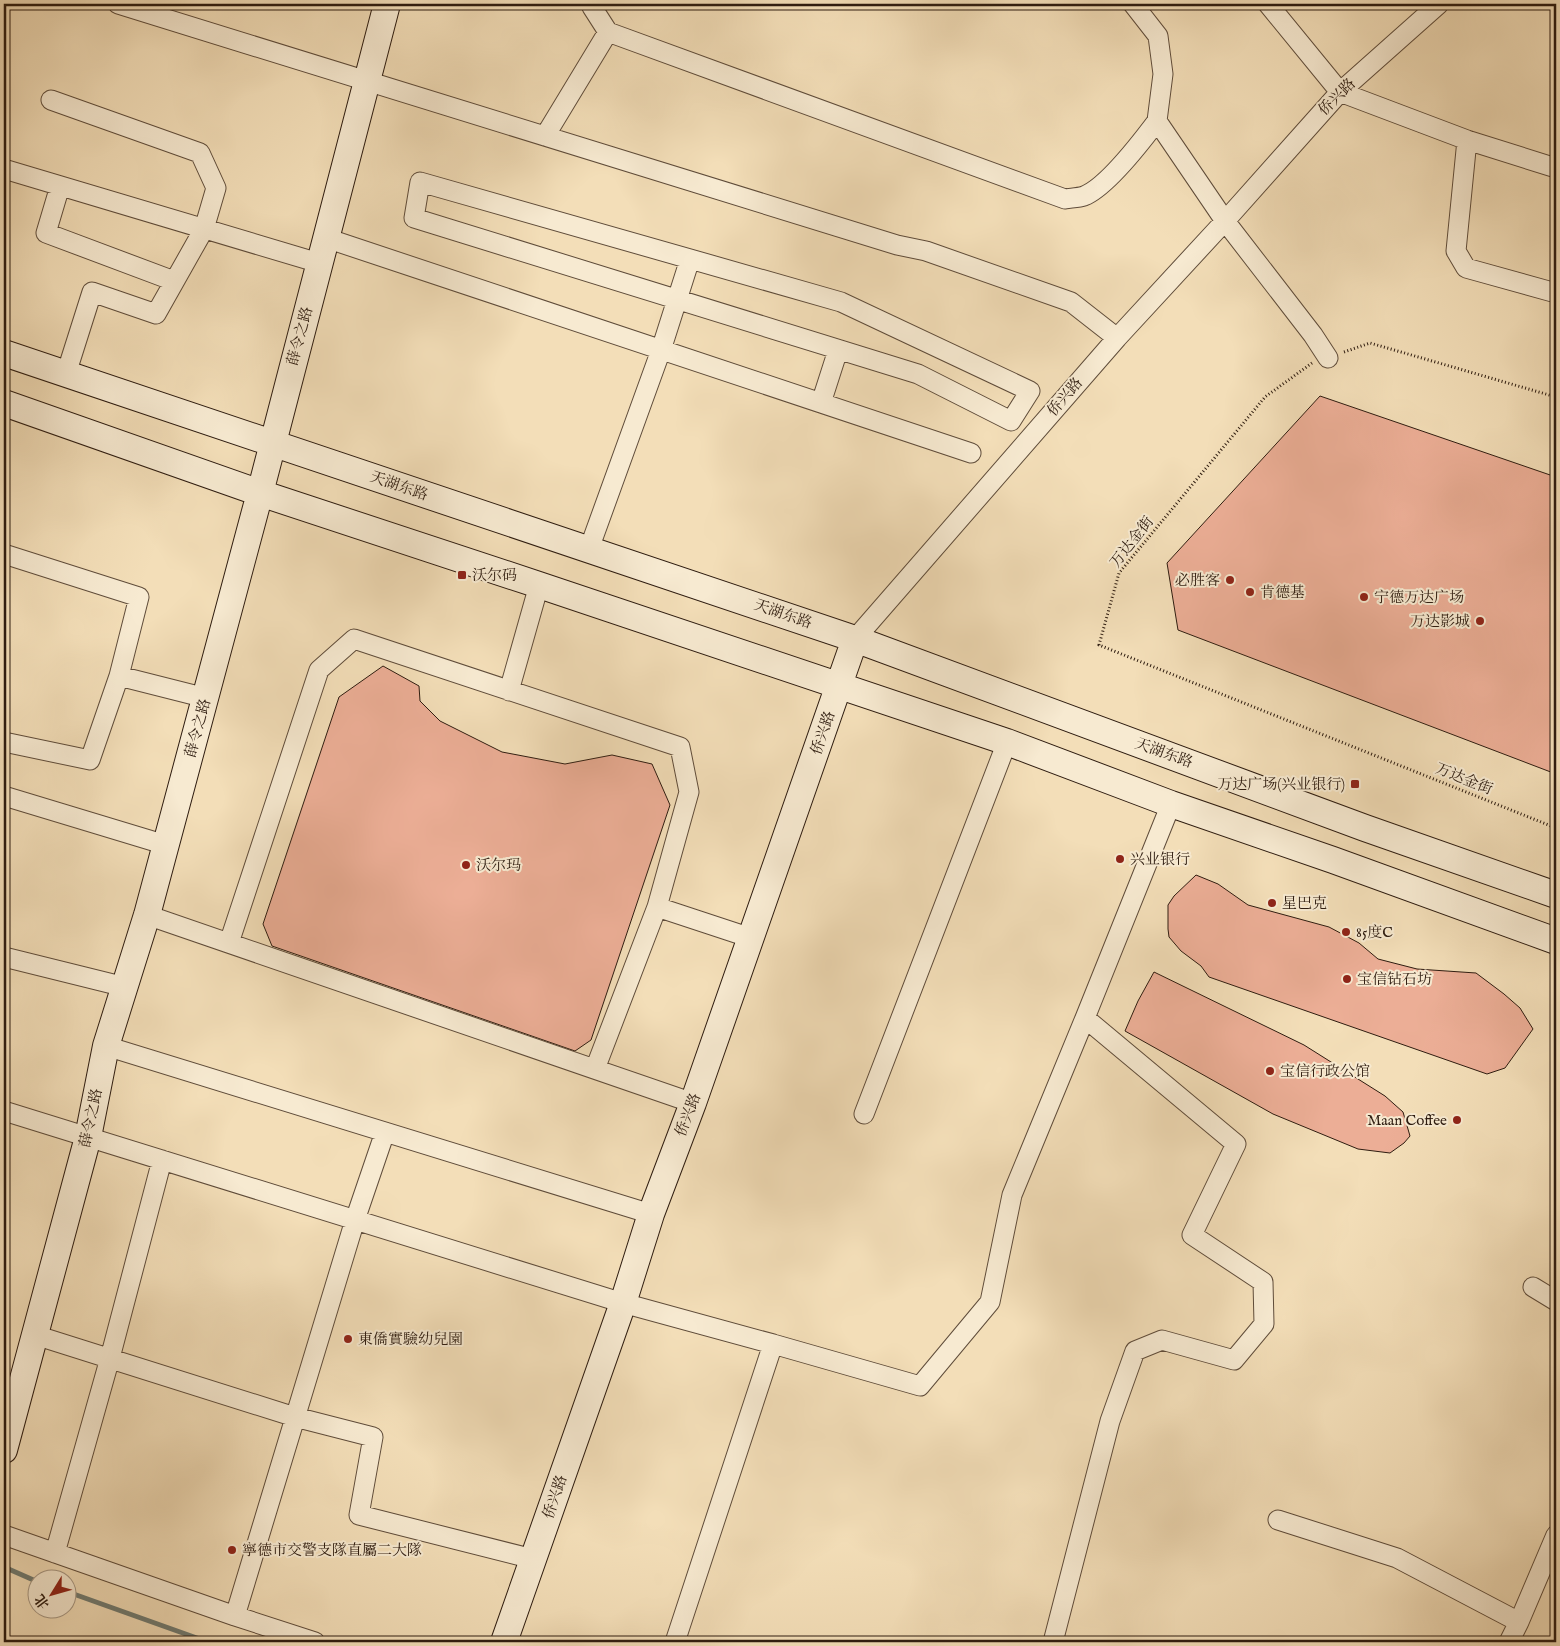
<svg xmlns="http://www.w3.org/2000/svg" width="1560" height="1646" font-family="'IM FELL English','Noto Serif SC',serif">
<style>
.lines{fill:none;stroke-linecap:round;stroke-linejoin:round}
.stream{stroke:#707b72;stroke-width:5}
.building{fill:#ecae96;stroke:#2e1c10}
.street-casing{stroke:#5f4c3a;stroke-width:21}
.secondary-casing{stroke:#2e1c10;stroke-width:28}
.path{stroke:#2e1c10;stroke-width:3;stroke-dasharray:1 2.5;stroke-linecap:butt}
.street{stroke:#f7ead1;stroke-width:19}
.secondary{stroke:#f7ead1;stroke-width:26}
.poi-dot{fill:#8f2418;stroke:#f7ead1;stroke-width:2}
.labels{text-anchor:middle;dominant-baseline:central;stroke-width:4;stroke-linejoin:round;paint-order:stroke}
.street-label{font-size:15px;fill:#2e1c10;stroke:#f7ead1}
.poi-label{font-size:15px;fill:#2e1c10;stroke:#f7ead1;text-anchor:start}
</style>
<rect width="100%" height="100%" fill="#f3deb8"/>
<filter id="stains"><feTurbulence type="fractalNoise" baseFrequency=".004" numOctaves="4"/><feColorMatrix values="0 0 0 0 .2 0 0 0 0 .09 0 0 0 0 .02 0 0 0 .5 -.17"/></filter>
<radialGradient id="worn" r=".72"><stop offset=".6" stop-color="#630" stop-opacity="0"/><stop offset="1" stop-color="#630" stop-opacity=".3"/></radialGradient>
<g class="lines">
<!-- stream -->
<path class="stream" d="M4,1567L38,1582
M68,1592L208,1642"/>
</g>
<!-- building -->
<path class="building" d="M1320,396L1556,477V774L1178,630L1167,563Z
M383,666L419,686L420,701L440,721L502,752L565,764L612,755L652,764L670,805L591,1040L575,1051L272,946L263,924L339,697Z
M1196,875L1218,884L1248,905L1329,927L1359,943L1378,959L1417,969L1476,973L1504,994L1520,1008L1533,1029L1505,1068L1487,1074L1209,977L1201,966L1181,951L1169,937L1168,929V905L1174,896Z
M1154,972L1304,1045L1385,1096L1403,1112L1410,1136L1404,1143L1390,1153L1358,1149L1273,1114L1125,1031L1138,1001Z"/>
<g class="lines">
<!-- street casing -->
<g class="street-casing">
<path id="street" d="M118,4L897,245L926,251L1071,302L1117,338
M592,4V7L608,32L1065,199C1070,198 1078,198 1084,196C1107,187 1142,141 1157,121
M1133,4L1158,36L1163,74L1157,121L1225,221L1313,335L1328,358
M1268,4L1340,92L1467,140L1556,168
M51,100L200,153L216,188L204,229L156,314L92,292L66,374
M545,136L608,32
M1467,140L1456,251L1466,268L1556,293
M4,169L319,263
M420,182L841,302L1030,391L1011,421L918,374L414,218Z
M60,186L46,233L174,281
M326,238L971,453
M821,403L838,350
M589,549L661,350L690,259
M4,554L139,597L119,676L90,760L4,742
M855,639L1117,338L1225,221L1340,92L1439,4
M119,676L206,698
M509,691L539,585
M4,796L166,845
M147,915L693,1103
M229,943L319,670L354,639L680,747L689,792L657,907L751,938
M4,957L125,987
M106,1046L651,1214
M595,1069L657,907
M4,1111L623,1303L773,1344L675,1642
M864,1114L1007,742
M1533,1287L1556,1301
M35,1335L295,1417L373,1437L359,1515L533,1559
M773,1344L920,1386L990,1302L1012,1195L1085,1018L1171,804
M1278,1520L1397,1558L1519,1622L1509,1642
M4,1535L235,1616L315,1642
M55,1553L110,1358L162,1160
M235,1616L355,1220L385,1132
M1519,1622L1556,1535
M1053,1642L1110,1421L1135,1351L1162,1340L1234,1360L1264,1324L1263,1282L1192,1235L1236,1144L1085,1018"/>
</g>
<!-- secondary casing -->
<g class="secondary-casing">
<path id="secondary" d="M4,353L855,639L1365,828L1556,895
M4,403L260,493L539,585L1007,742L1171,804L1333,860L1556,941
M4,1450L88,1137L106,1046L147,915L260,493L387,4
M504,1642L623,1303L651,1214L693,1103L855,639"/>
</g>
<!-- path -->
<path class="path" d="M1344,352L1370,343L1556,397
M1312,363L1265,397L1119,573L1099,645L1556,828"/>
<!-- street -->
<use href="#street" class="street"/>
<!-- secondary -->
<use href="#secondary" class="secondary"/>
</g>
<!-- markers -->
<g class="poi-dot">
<rect x="457" y="570" width="10" height="10" rx="2.5"/>
<circle cx="1230" cy="580" r="5"/>
<circle cx="1250" cy="592" r="5"/>
<circle cx="1364" cy="597" r="5"/>
<circle cx="1480" cy="621" r="5"/>
<rect x="1350" y="779" width="10" height="10" rx="2.5"/>
<circle cx="1120" cy="859" r="5"/>
<circle cx="466" cy="865" r="5"/>
<circle cx="1272" cy="903" r="5"/>
<circle cx="1346" cy="932" r="5"/>
<circle cx="1347" cy="979" r="5"/>
<circle cx="1270" cy="1071" r="5"/>
<circle cx="1457" cy="1120" r="5"/>
<circle cx="348" cy="1339" r="5"/>
<circle cx="232" cy="1550" r="5"/>
</g>
<g class="labels">
<!-- street labels -->
<g class="street-label">
<text transform="translate(1337 97) rotate(-45)">侨兴路</text>
<text transform="translate(300 336) rotate(-75)">薛令之路</text>
<text transform="translate(1065 397) rotate(-49)">侨兴路</text>
<text transform="translate(399 486) rotate(19)">天湖东路</text>
<text transform="translate(1132 542) rotate(-52)">万达金街</text>
<text transform="translate(783 614) rotate(19)">天湖东路</text>
<text transform="translate(198 728) rotate(-75)">薛令之路</text>
<text transform="translate(823 733) rotate(-71)">侨兴路</text>
<text transform="translate(1164 753) rotate(20)">天湖东路</text>
<text transform="translate(1464 779) rotate(22)">万达金街</text>
<text transform="translate(688 1115) rotate(-69)">侨兴路</text>
<text transform="translate(91 1118) rotate(-78)">薛令之路</text>
<text transform="translate(555 1497) rotate(-71)">侨兴路</text>
</g>
<!-- poi labels -->
<g class="poi-label">
<text x="472" y="575">沃尔码</text>
<text x="1220" y="580" text-anchor="end">必胜客</text>
<text x="1260" y="592">肯德基</text>
<text x="1374" y="597">宁德万达广场</text>
<text x="1470" y="621" text-anchor="end">万达影城</text>
<text x="1345" y="784" text-anchor="end">万达广场(兴业银行)</text>
<text x="1130" y="859">兴业银行</text>
<text x="476" y="865">沃尔玛</text>
<text x="1282" y="903">星巴克</text>
<text x="1356" y="932">85度C</text>
<text x="1357" y="979">宝信钻石坊</text>
<text x="1280" y="1071">宝信行政公馆</text>
<text x="1447" y="1120" text-anchor="end">Maan Coffee</text>
<text x="358" y="1339">東僑實驗幼兒園</text>
<text x="242" y="1550">寧德市交警支隊直屬二大隊</text>
</g>
</g>
<!-- margin -->
<rect width="1560" height="1646" fill="none" stroke="#f3deb8" stroke-width="20"/>
<rect x="5" y="5" width="1550" height="1636" fill="none" stroke="#2e1c10" stroke-width="2.5"/>
<rect x="10" y="10" width="1540" height="1626" fill="none" stroke="#2e1c10"/>
<!-- north arrow -->
<g transform="translate(52 1594) rotate(233)"><circle r="24" fill="#f7ead1" stroke="#a79884"/>
<path d="M0-4L9 19L0 12L-9 19Z" fill="#8f2418"/>
<text y="-8" font-size="14" font-weight="bold" text-anchor="middle" fill="#2e1c10">北</text>
</g>
<rect width="100%" height="100%" filter="url(#stains)"/>
<rect width="100%" height="100%" fill="url(#worn)"/>
</svg>
